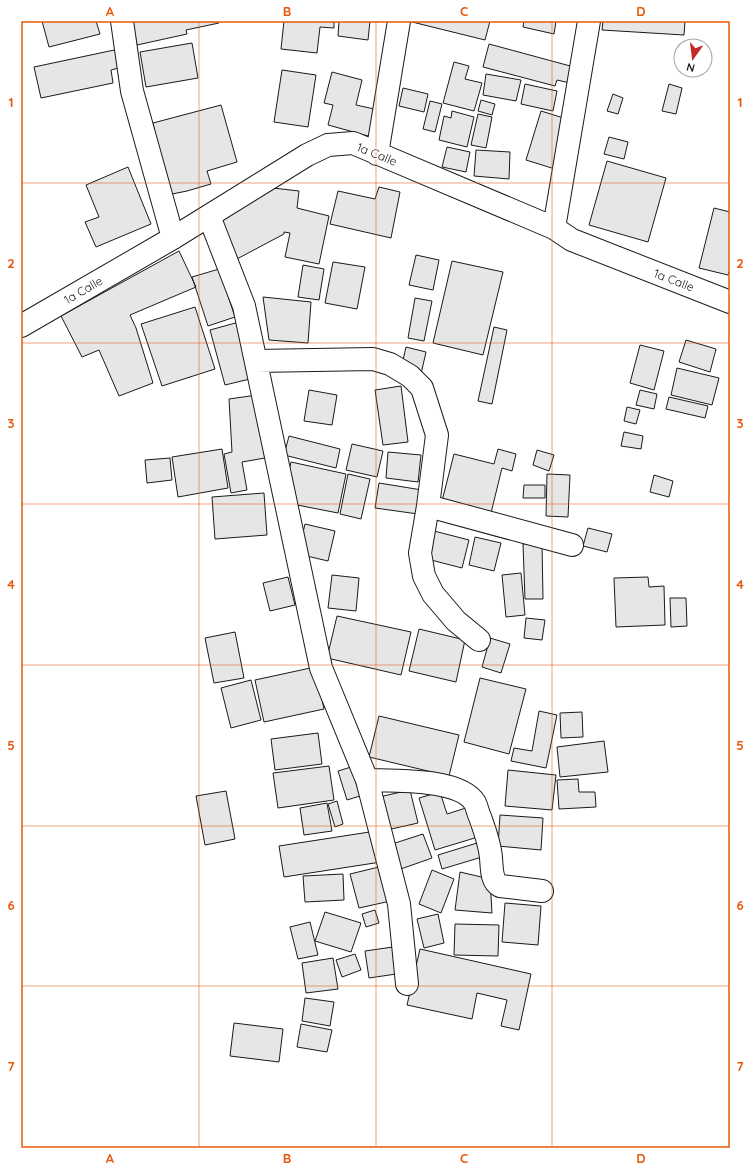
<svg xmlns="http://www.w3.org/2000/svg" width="751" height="1169" font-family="Quicksand,sans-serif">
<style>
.building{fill:#e6e6e6;stroke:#1a1a1a}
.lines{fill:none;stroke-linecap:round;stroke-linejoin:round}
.street-casing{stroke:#1a1a1a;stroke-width:24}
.street{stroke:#fff;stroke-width:22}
.grid{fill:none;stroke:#e8590c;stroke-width:1;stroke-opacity:0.55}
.labels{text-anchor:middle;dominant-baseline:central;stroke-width:3;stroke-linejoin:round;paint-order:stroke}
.street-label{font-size:12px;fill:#1a1a1a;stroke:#fff}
.neatline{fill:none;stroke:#e8590c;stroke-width:1.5}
.grid-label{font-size:13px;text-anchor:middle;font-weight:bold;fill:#e8590c}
</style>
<rect width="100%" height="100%" fill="#fff"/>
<!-- building -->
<path class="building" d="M42,21H96L100,34L49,47Z
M132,21H218L219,23L186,30L187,34L137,45Z
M284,21H334V28L320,27L317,53L281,49Z
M339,21H370L368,40L338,36Z
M408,21H490L485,40Z
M524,21H556L554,34L523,27Z
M603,21H685L684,35L602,30Z
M192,43L198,78L146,87L140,52Z
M489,44L574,67L570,83L557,80L555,86L483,67Z
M119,49L122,67L111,70L113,83L41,98L34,67Z
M454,62L469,66L465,79L482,83L474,111L443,103Z
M282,70L316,75L308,127L274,122Z
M332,72L362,80L356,105L379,110L372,137L328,125L333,105L324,103Z
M486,74L521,80L516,101L483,95Z
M525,84L557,91L553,111L521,104Z
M669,84L682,88L676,114L662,111Z
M403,88L428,94L424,112L399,106Z
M613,94L623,98L618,114L607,111Z
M481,100L495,104L492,115L478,111Z
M430,101L442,104L435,132L423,129Z
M221,105L237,162L207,171L211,184L187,191L167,195L153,123Z
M452,111L474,117L467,147L439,140L444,116L451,118Z
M541,111L570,120L555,169L526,160Z
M478,114L492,117L486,148L471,145Z
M609,137L628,142L624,159L604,154Z
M447,147L470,152L466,172L442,167Z
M476,150L510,152L509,179L474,176Z
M607,161L666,178L648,242L589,225Z
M128,167L151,224L96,247L85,222L99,217L86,185Z
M379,187L400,192L391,238L330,224L338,191L375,199Z
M273,188L299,191L297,208L329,216L319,264L285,257L290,233L284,232V234L235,260L215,221Z
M714,208L730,212V269L728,275L699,268Z
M179,251L196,287L130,315L136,328L153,383L119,396L99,350L82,357L61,316Z
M416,255L439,260L433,290L409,285Z
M452,261L503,272L483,355L433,343Z
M333,262L365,267L357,309L325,303Z
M303,265L324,269L319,300L298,297Z
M219,269L235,317L208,326L192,277Z
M263,297L311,302L308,343L269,340Z
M415,298L432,301L424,341L408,338Z
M195,307L215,369L162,386L141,324Z
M239,322L254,378L225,385L210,330Z
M494,327L507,330L492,404L478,401Z
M686,340L716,349L710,372L679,362Z
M640,345L664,351L654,390L630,383Z
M406,347L426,352L421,374L401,369Z
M677,368L719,378L712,405L671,395Z
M401,386L408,442L383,445L375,390Z
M309,390L337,395L332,425L304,421Z
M640,390L657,394L654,409L636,405Z
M257,395L265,458L242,462L247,490L231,493L224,454L232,452L229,399Z
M669,397L708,406L705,418L666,409Z
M627,407L640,410L636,424L624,421Z
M624,432L643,436L641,449L621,446Z
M289,436L340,449L336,468L284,455Z
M352,444L383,451L377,477L346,470Z
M222,449L228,488L178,497L172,457Z
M498,449L516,454L512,471L502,468L491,513L442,501L454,454L494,464Z
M537,450L554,455L549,471L533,465Z
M388,452L421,455L418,482L386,478Z
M170,458L172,480L147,483L145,460Z
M291,462L346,474L338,513L292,504L287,479Z
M348,474L370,479L361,519L340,514Z
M547,474L570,475L568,517L546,516Z
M654,475L673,481L669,497L650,492Z
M379,483L422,490L418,514L375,508Z
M524,485H545V498H523Z
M264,493L267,535L215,539L212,497Z
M305,524L335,531L328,561L298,554Z
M588,528L612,534L607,552L583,546Z
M434,531L469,540L462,568L427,559Z
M475,537L501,543L494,571L469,565Z
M542,543L543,599H525L523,544Z
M521,573L525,615L506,617L502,575Z
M332,575L359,578L356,611L328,608Z
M288,577L295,605L270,611L263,583Z
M648,577L649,587L664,586L665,625L616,627L614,578Z
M670,598H686L687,626L671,627Z
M337,616L411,632L401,675L327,658Z
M526,618L545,620L542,640L524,638Z
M419,629L465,640L456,682L409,671Z
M235,632L244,678L214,683L205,638Z
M490,638L510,644L501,673L482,667Z
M315,667L324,709L264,722L255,680Z
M480,678L526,689L509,754L464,742Z
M251,680L261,720L231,728L221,688Z
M539,711L557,715L546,768L511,761L514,748L532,751Z
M582,712L583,737L561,738L560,713Z
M379,716L459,735L449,776L369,757Z
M318,733L322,764L275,770L271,739Z
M604,741L608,772L560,777L557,747Z
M329,766L334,800L278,808L273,773Z
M351,767L360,796L347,800L338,771Z
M508,770L556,775L552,810L505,806Z
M578,779L579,792H595L596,807L559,809L557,780Z
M410,790L418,823L387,830L379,797Z
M226,791L235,839L205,845L196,796Z
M440,792L447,814L469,807L478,837L435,850L419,798Z
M337,801L343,824L335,827L328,804Z
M327,803L332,831L304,835L300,808Z
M500,815L543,818L541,850L498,846Z
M376,831L381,862L284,877L279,846Z
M423,834L432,858L398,870L389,845Z
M477,843L482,857L442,869L438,855Z
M387,865L395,900L359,908L350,874Z
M432,870L454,879L441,913L419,904Z
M460,872L490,879L492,913L455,910Z
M343,874L344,900L305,902L303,876Z
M505,903L541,906L538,945L502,942Z
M375,910L379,923L366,927L362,914Z
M325,912L361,923L351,952L315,941Z
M438,914L444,943L424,948L417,919Z
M310,922L318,955L298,959L290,927Z
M455,924L499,925L498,956L454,955Z
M400,946L403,973L369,978L365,951Z
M420,949L531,974L519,1030L501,1026L507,1000L477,993L472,1019L407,1005Z
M355,954L361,970L342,977L336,960Z
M333,958L338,989L306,993L302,963Z
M305,998L334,1002L330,1026L302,1021Z
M234,1023L283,1029L279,1062L230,1056Z
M301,1024L332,1030L327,1052L297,1047Z"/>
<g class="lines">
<!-- street casing -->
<g class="street-casing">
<path id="street" d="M122,21L132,91L173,238
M377,154L399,21
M209,216L244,306L321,668L367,780L399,904L407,984
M554,228L589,21
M21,326L173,238L307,155L328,145L353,143L554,228L572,240L730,302
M256,361L373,359L390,364L410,376L422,388L437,435L428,506L420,553L424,576L433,594L456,621L479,640
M428,506L572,545
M367,780C393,781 460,778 475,803C477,807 478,813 480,817C485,831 490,844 491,858C492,868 491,881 500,886L542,891"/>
</g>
<!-- street -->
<use href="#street" class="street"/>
</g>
<!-- grid -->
<path class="grid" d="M199,21V1148M376,21V1148M552,21V1148M21,183H730M21,343H730M21,504H730M21,665H730M21,826H730M21,986H730"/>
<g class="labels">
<!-- street labels -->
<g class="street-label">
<text transform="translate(377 154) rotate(22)">1a Calle</text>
<text transform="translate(674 280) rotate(21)">1a Calle</text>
<text transform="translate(83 290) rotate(-30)">1a Calle</text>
</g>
</g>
<!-- border -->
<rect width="751" height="1169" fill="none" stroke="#ffffff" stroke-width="44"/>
<!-- north arrow -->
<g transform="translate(693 58) rotate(194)"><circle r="19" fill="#ffffff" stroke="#a3a3a3"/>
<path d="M0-3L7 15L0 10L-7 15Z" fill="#c62828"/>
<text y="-6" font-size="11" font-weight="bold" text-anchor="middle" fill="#1a1a1a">N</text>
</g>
<rect x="22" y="22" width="707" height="1125" class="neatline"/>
<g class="grid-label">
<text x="110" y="16">A</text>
<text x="287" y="16">B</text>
<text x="464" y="16">C</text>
<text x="641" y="16">D</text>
<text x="11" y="107">1</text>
<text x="740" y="107">1</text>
<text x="11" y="268">2</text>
<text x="740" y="268">2</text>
<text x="11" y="428">3</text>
<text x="740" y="428">3</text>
<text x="11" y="589">4</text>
<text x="740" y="589">4</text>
<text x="11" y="750">5</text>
<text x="740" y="750">5</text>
<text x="11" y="910">6</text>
<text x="740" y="910">6</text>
<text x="11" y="1071">7</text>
<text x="740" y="1071">7</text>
<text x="110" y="1163">A</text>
<text x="287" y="1163">B</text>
<text x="464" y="1163">C</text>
<text x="641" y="1163">D</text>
</g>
</svg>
